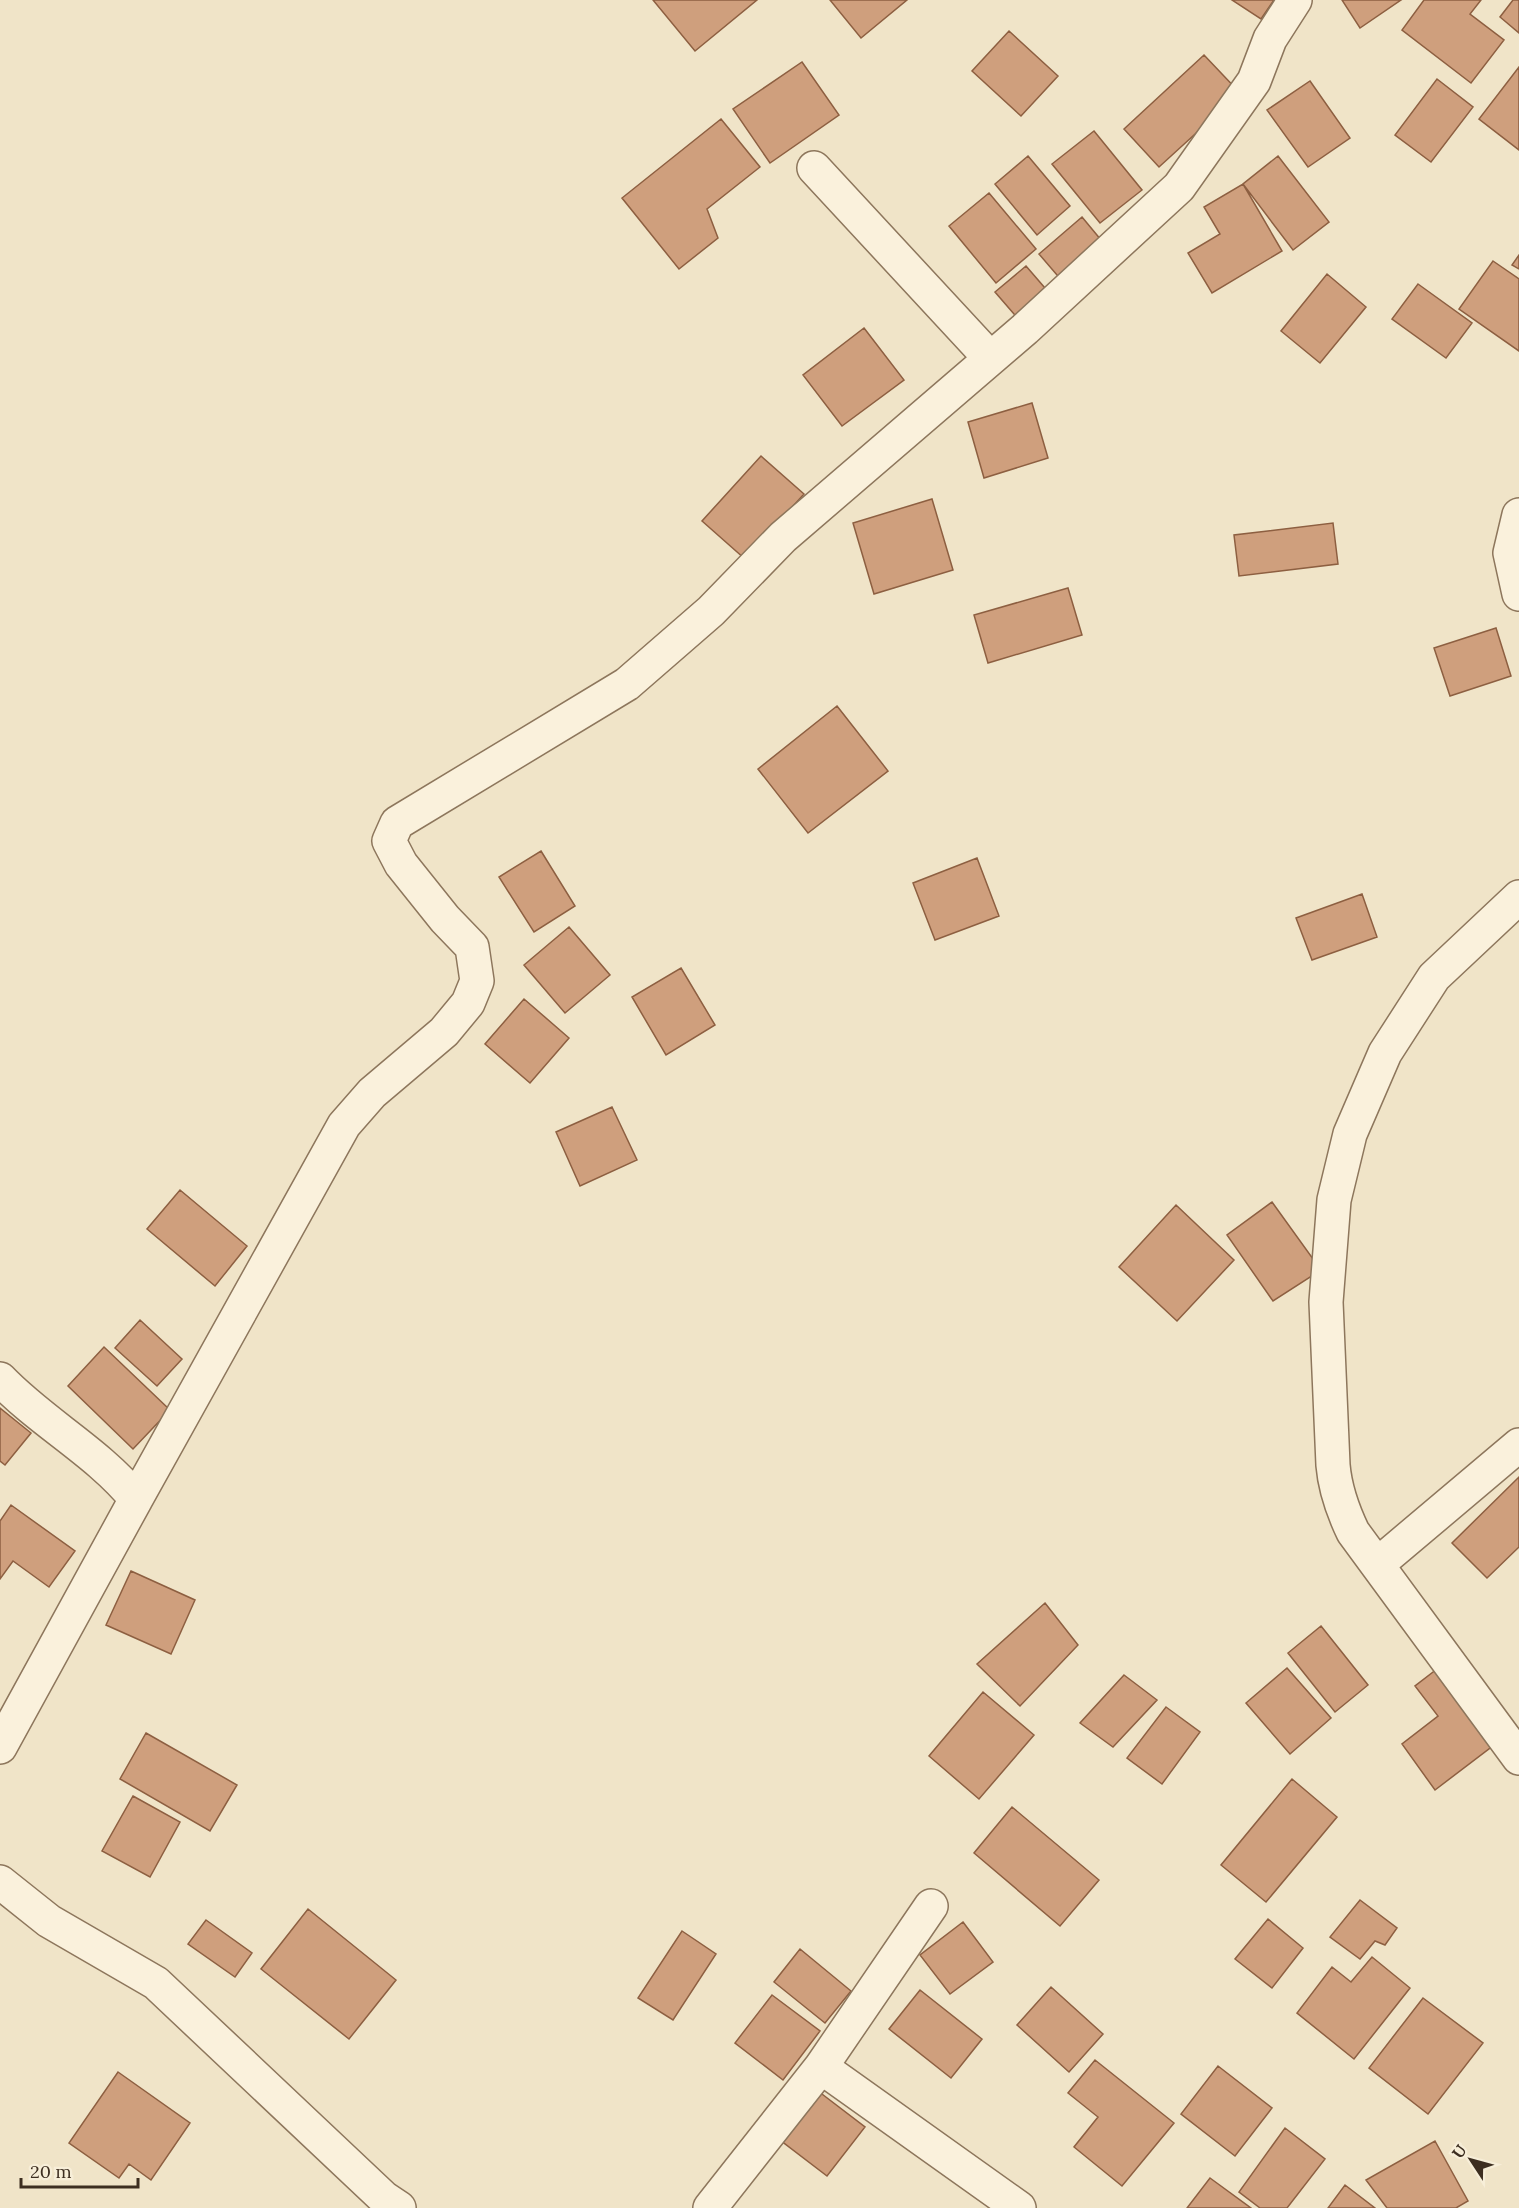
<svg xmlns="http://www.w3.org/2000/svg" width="1519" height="2208" font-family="Lora,serif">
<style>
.building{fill:#cf9f7d;stroke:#8d5f41;stroke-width:1.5}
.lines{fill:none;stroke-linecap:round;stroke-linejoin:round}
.minor-casing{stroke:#8d765c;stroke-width:36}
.minor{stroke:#faf1dc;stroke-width:33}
</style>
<rect width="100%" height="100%" fill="#f0e4c8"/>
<!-- building -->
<path class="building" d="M653,0H757L695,51Z
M830,0H907L861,38Z
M1232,0H1274L1261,19Z
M1342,0H1401L1360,28Z
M1424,0H1481L1470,14L1504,40L1471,83L1402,30Z
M1513,0H1519V33L1500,17Z
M1009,31L1058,76L1021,116L972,71Z
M1204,55L1240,93L1159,167L1124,129Z
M802,62L839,115L770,163L733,109Z
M1519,67V150L1479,119Z
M1437,79L1473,107L1431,162L1395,135Z
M1310,81L1350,138L1308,167L1267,110Z
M721,119L760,167L707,209L718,238L679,269L622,198Z
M1094,131L1142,190L1100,223L1052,164Z
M1028,156L1070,206L1037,235L995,184Z
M1278,156L1329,222L1293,250L1243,184Z
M1243,184L1282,251L1212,293L1188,253L1220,234L1204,207Z
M989,193L1036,249L996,283L949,226Z
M1082,217L1106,246L1063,282L1039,254Z
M1519,255V269L1512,265Z
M1493,261L1519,279V351L1459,309Z
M1026,266L1051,295L1020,321L995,292Z
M1327,274L1366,307L1320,363L1281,331Z
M1418,284L1472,323L1446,358L1392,319Z
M864,328L904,380L842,426L803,375Z
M1032,403L1048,458L984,478L968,422Z
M761,456L804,494L745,559L702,521Z
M932,499L953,570L874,594L853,523Z
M1333,523L1338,564L1239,576L1234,535Z
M1068,588L1082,635L988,663L974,615Z
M1496,628L1511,676L1450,696L1434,648Z
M837,706L888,771L808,833L758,769Z
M541,851L575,906L534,932L499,877Z
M977,858L999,916L935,940L913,883Z
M1362,894L1377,937L1312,960L1296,918Z
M569,927L610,975L565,1013L524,965Z
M681,968L715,1025L666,1055L632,997Z
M524,999L569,1038L530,1083L485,1044Z
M612,1107L637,1160L580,1186L556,1132Z
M180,1190L247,1246L215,1286L147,1229Z
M1272,1202L1321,1270L1273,1301L1227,1235Z
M1176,1205L1234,1260L1177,1321L1119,1267Z
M140,1320L182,1359L157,1386L115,1348Z
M104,1347L170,1410L133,1449L68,1386Z
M0,1408L31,1433L5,1465L0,1461Z
M1519,1477V1547L1487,1578L1452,1543Z
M11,1505L75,1551L49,1587L13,1561L0,1579V1521Z
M131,1571L195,1600L171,1654L106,1625Z
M1045,1603L1078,1645L1020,1706L977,1664Z
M1321,1626L1368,1685L1335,1712L1288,1653Z
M1287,1668L1331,1718L1290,1754L1246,1703Z
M1437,1669L1494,1745L1435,1790L1402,1744L1438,1716L1415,1686Z
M1124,1675L1157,1700L1113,1747L1080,1723Z
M983,1692L1034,1735L979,1799L929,1756Z
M1166,1707L1200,1732L1162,1784L1127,1758Z
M146,1733L237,1785L210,1831L120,1779Z
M1292,1779L1337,1817L1266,1902L1221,1865Z
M133,1796L180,1822L150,1877L102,1851Z
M1012,1807L1099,1880L1060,1926L974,1853Z
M1360,1900L1397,1928L1385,1945L1375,1941L1360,1959L1330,1937Z
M308,1909L396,1980L349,2039L261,1969Z
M1268,1919L1303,1948L1272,1988L1235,1959Z
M206,1920L252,1953L235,1977L188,1944Z
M963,1922L993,1962L950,1994L920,1955Z
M682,1931L716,1954L673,2020L638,1998Z
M800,1949L851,1991L825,2023L774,1982Z
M1372,1957L1410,1988L1354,2059L1297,2013L1332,1967L1351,1982Z
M1051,1987L1103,2034L1069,2072L1017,2025Z
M920,1990L982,2039L951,2078L889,2029Z
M772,1995L820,2031L783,2080L735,2043Z
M1423,1998L1483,2043L1428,2114L1369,2068Z
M1095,2060L1174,2123L1122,2186L1074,2147L1098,2117L1068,2093Z
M1218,2066L1272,2108L1235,2156L1181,2114Z
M118,2072L190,2123L151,2180L129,2164L119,2178L69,2143Z
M818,2091L865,2127L827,2176L780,2140Z
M1285,2128L1325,2159L1287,2208H1260L1239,2192Z
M1435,2141L1468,2201L1456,2208H1387L1366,2180Z
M1210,2178L1251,2208H1187Z
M1345,2185L1375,2208H1328Z"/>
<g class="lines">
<!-- minor casing -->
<g class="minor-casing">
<path id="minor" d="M814,168L990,358
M1519,515L1510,553L1519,594
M1519,897L1434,977L1385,1053L1350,1134L1334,1200L1326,1302L1333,1465C1335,1489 1342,1509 1353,1532L1519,1758
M0,1379C42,1423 98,1452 136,1499L0,1747
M136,1499L344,1125L372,1093L444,1032L468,1003L477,981L472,947L445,919L401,864L389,841L397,823L627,684L711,611L783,537L1025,329L1179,187L1254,81L1270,39L1295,0
M1378,1564L1519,1445
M0,1882L49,1921L156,1983L384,2198L399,2208
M821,2067L1019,2208
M710,2208L821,2067L931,1906"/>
</g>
<!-- minor -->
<use href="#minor" class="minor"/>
</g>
<!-- north arrow -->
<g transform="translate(1471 2160) rotate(306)" stroke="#f7eed8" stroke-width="4.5" paint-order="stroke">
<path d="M0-4.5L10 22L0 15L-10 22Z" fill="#3d2e20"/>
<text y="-9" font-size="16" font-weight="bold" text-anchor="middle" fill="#3d2e20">U</text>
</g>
<!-- scale -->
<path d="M21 2178v9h117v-9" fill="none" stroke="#3d2e20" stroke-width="3"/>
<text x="30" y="2178" font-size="18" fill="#3d2e20" stroke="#f7eed8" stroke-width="4.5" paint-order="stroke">20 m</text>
</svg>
